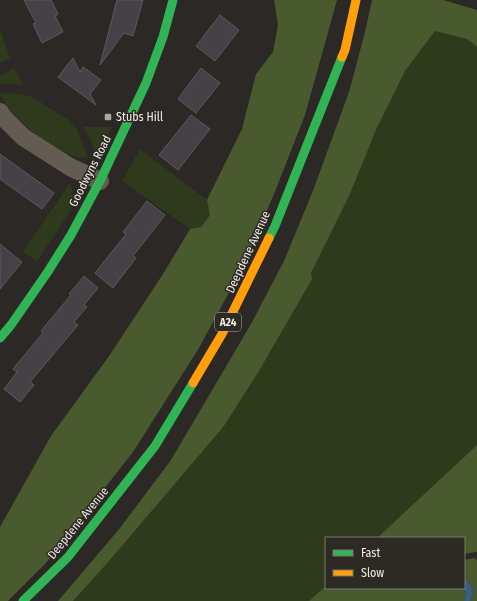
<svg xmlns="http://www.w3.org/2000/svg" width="477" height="601" font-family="'Fira Sans Condensed',sans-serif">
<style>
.green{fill:#2f3a1c}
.forest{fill:#4a5a2f}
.water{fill:#385f80}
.building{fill:#464047;stroke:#5c5a5a}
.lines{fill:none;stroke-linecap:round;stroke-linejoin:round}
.street{stroke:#645c52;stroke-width:18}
.fast{stroke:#30b455;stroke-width:9}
.slow{stroke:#ff9f0a;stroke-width:9}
.poi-dot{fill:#aaa7a3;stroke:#2d2923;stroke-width:1.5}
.labels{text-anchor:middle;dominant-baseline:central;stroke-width:3;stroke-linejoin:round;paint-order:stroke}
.shield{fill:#2d2923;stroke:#b4b1ac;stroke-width:1}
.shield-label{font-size:11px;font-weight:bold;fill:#eeebe7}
.poi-label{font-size:12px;fill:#eeebe7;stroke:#2d2923;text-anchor:start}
.street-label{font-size:12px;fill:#eeebe7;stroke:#2d2923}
</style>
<rect width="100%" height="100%" fill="#2b2825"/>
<!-- green -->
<path class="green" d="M443,0L477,10V445L377,538H326V586L309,601H73L110,560L224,426L259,371L311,279V273L349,196L376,130L405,71L435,31Z
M0,29L10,58L0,63Z
M14,68L24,86L9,84H0V76Z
M0,93L22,94L34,98L67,119L76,127L88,157L79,158L68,154L49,144L31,131L12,113L0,95Z
M83,127H112C107,137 104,146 94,151L89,135Z
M140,149L207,200L210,215L201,227L190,229L122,181Z
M70,183C74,195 74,201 70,212L37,261L23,252Z"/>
<!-- forest -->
<path class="forest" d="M274,0H337L305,115L276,189L246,261L199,348L133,452L46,563L8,601H0V527L51,436L109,356L163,274L190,229L201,227L210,215L207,200L242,129L256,74L273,52L278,25Z
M372,0H443L477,10V47L467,39L435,31L405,71L376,130L349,196L311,273L312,279L259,371L224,426L110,560L73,601H58L120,528L171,460L251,324L284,261L314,188L349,92L365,32Z
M477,445V552H476L464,554V538H377Z
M474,558L477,560V601H470L474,591L464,575V560Z
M326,586V588H463L466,594L464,601H309Z"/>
<!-- water -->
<path class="water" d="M464,575L474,591L470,601H464L466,594L463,588H464Z"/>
<!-- building -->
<path class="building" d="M24,0H51L58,14L55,16L63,32L42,43L33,24L36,23Z
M117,0H143L133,36L124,33L100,65Z
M220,15L239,30L215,61L196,46Z
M73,58L80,72L83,67L101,80L90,94L96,105L58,77Z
M201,68L220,83L196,113L178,99Z
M191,115L210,129L178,170L159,155Z
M0,154L54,193L42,209L0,179Z
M147,201L165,215L133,256L136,258L113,288L95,273L126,234L123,232Z
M0,244L22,262L0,289Z
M84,276L98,288L84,305L87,307L74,322L78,325L30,382L34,385L20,402L4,389L17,372L13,369L43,333L41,331L71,295L69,294Z"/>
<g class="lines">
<!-- street -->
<path class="street" d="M0,112L3,117L23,137L70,167L100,181"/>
<!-- fast -->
<path class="fast" d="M269,238L275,226L342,57
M0,338L11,325L47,273L71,235L100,181L146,83L163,37L173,0
M23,601L68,557L155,446L193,383"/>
<!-- slow -->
<path class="slow" d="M342,57L345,50L356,0
M193,383L222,334L269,238"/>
</g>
<!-- markers -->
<rect class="poi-dot" x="104" y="113" width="8" height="8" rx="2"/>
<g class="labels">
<!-- shield labels -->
<rect class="shield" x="215" y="313" width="26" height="18" rx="3"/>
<g class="shield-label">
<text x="228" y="322">A24</text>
</g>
<!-- poi labels -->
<g class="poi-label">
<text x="116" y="117">Stubs Hill</text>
</g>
<!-- street labels -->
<g class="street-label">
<text transform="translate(90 171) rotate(-63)">Goodwyns Road</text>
<text transform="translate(248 252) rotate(-65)">Deepdene Avenue</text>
<text transform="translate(78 523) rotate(-51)">Deepdene Avenue</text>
</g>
</g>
<!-- legend -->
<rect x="325" y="537" width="140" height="52" fill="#2d2923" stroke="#7a7771"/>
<rect x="333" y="550" width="20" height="6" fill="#30b455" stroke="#7a7771"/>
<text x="361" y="557" font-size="12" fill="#eeebe7">Fast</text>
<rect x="333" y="570" width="20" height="6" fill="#ff9f0a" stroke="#7a7771"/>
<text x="361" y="577" font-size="12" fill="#eeebe7">Slow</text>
</svg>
